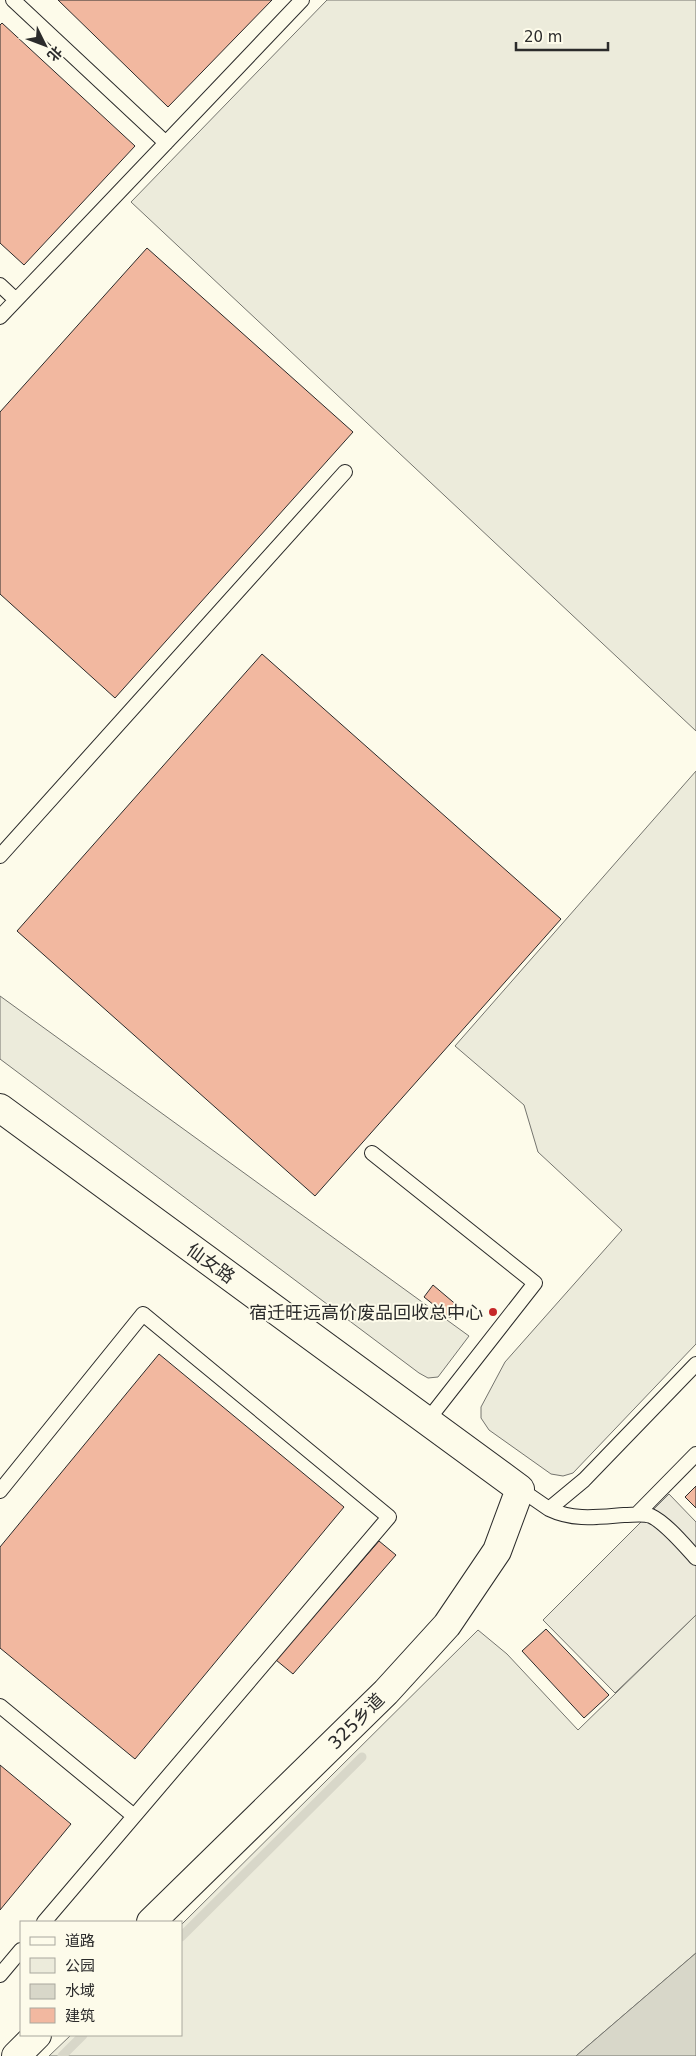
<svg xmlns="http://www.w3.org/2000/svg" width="696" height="2056" font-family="'DejaVu Sans','Noto Sans SC',sans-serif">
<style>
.green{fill:#ecebdb;stroke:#74746e}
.parking{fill:#eceadb;stroke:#74746e}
.water{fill:#d8d7c9;stroke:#74746e}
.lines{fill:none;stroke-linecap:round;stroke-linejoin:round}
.stream{stroke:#d8d7c9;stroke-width:9}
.building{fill:#f2b8a0;stroke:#2b2b2b}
.lane-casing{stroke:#2b2b2b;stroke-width:16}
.secondary-casing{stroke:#2b2b2b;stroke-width:30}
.lane{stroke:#fdfbea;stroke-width:14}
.secondary{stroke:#fdfbea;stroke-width:28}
.poi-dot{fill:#c62828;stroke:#fdfbea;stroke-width:2}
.labels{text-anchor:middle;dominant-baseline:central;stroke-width:4;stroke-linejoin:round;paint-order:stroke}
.street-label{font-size:18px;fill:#2b2b2b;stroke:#fdfbea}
.poi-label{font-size:18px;fill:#2b2b2b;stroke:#fdfbea;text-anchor:end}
</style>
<rect width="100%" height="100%" fill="#fdfbea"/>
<!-- green -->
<path class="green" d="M327,0H696V731L131,202Z
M696,771V1344L573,1473L563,1476L551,1474L489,1430L481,1418V1407L505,1362L622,1230L538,1152L524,1105L455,1046Z
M0,996L469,1336L438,1377L428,1378L419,1373L0,1059Z
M696,1615V1953L576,2056H49L71,2035H181V1925L478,1630L507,1654L578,1730Z"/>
<!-- parking -->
<path class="parking" d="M669,1494L696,1522V1615L615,1693L543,1620Z"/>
<!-- water -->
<path class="water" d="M696,1953V2056H576Z"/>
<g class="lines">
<!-- stream -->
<path class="stream" d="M181,1937L362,1757
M62,2056L83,2035"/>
</g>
<!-- building -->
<path class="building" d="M58,0H272L168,107Z
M2,23L135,146L24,265L0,243V25Z
M147,248L353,432L115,698L0,594V412Z
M262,654L561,919L315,1196L17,931Z
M433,1285L459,1307L450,1318L424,1297Z
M159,1354L344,1507L135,1759L0,1648V1547Z
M696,1486V1508L685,1497Z
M379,1541L396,1555L293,1674L276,1660Z
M546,1629L609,1695L584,1718L522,1651Z
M0,1765L71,1824L0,1910Z"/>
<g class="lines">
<!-- lane casing -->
<g class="lane-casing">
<path id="lane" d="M13,0L166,143
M0,285L16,300
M0,317L302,0
M0,856L345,472
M372,1153L535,1283L427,1421
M520,1489L549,1509L584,1480L696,1364
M0,1491L143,1314L389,1517L44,1922
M549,1509C574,1521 598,1517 624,1515C633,1515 643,1513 651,1516C666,1523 684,1545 696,1558
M637,1514L696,1454
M0,1706L134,1816
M0,1975L21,1950"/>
</g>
<!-- secondary casing -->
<g class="secondary-casing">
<path id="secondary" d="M0,1108L520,1489L497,1551L447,1625L386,1692L151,1922
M16,2056L37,2035"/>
</g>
<!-- lane -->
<use href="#lane" class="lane"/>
<!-- secondary -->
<use href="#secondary" class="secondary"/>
</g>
<!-- markers -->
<circle class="poi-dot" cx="493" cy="1312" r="5"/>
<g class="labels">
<!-- street labels -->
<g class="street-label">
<text transform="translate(211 1263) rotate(36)">仙女路</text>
<text transform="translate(356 1721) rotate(-45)">325乡道</text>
</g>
<!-- poi labels -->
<g class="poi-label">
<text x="483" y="1312">宿迁旺远高价废品回收总中心</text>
</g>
</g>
<!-- legend -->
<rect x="20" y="1921" width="162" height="115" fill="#fdfbea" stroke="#a9a89e"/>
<rect x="30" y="1937" width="25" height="8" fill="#fdfbea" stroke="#a9a89e"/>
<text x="65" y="1946" font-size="15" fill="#2b2b2b">道路</text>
<rect x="30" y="1958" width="25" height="15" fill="#ecebdb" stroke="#a9a89e"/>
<text x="65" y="1971" font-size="15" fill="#2b2b2b">公园</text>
<rect x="30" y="1984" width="25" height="15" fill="#d8d7c9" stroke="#a9a89e"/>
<text x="65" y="1996" font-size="15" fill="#2b2b2b">水域</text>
<rect x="30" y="2008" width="25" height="15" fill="#f2b8a0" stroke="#a9a89e"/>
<text x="65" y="2021" font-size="15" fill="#2b2b2b">建筑</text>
<!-- north arrow -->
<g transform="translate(45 45) rotate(132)" stroke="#fdfbea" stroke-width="4" paint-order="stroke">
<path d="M0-4L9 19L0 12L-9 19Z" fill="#2b2b2b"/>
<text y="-8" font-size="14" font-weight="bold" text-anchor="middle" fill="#2b2b2b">北</text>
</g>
<!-- scale -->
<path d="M516 42v8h92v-8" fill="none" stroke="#2b2b2b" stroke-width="2.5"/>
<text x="524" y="42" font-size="15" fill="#2b2b2b" stroke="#fdfbea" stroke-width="4" paint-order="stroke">20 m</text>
</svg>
